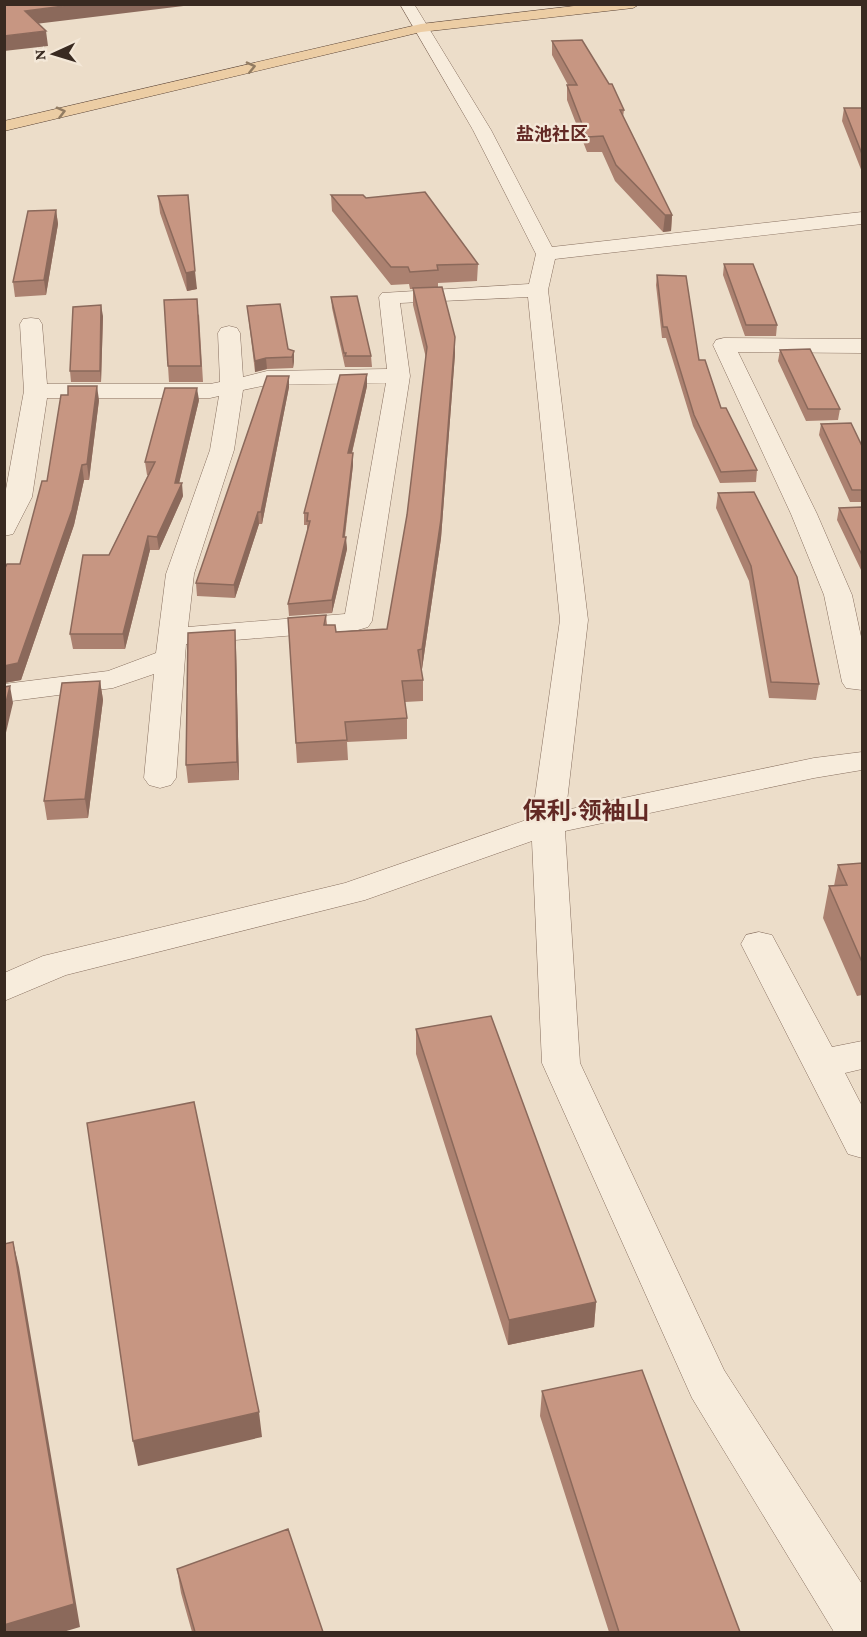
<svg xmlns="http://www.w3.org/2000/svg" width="867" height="1637" font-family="'Crimson Pro','Noto Sans SC',serif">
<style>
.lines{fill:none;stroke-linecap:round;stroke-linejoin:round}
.minor-casing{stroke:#876f5f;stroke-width:1}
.major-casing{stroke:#563f32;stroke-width:1}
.minor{fill:#f7ecdc;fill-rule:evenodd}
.major{fill:#eccda4;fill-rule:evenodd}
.wall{fill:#ab8170}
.shaded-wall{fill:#8b695b}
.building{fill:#c79682;stroke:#8b695b;stroke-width:1.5}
.oneway{stroke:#927c62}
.labels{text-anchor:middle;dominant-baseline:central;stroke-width:4.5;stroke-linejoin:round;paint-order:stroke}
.far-quarter-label{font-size:18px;font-weight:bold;fill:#632924;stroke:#f4e8d8}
.district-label{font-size:24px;font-weight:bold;fill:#632924;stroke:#f4e8d8}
</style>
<rect width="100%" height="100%" fill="#ecddc9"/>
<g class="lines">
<!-- minor casing -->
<g class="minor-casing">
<path id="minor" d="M400,4H414L491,130L552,247L862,212V224L555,259L548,290L588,620L566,810L814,758L862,752V770L814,778L565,831L580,1063L724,1370L862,1584V1632H834L692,1398L542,1063L532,841L365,900L66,975L4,1001V973L43,956L345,883L532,818L560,620L528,297L400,303L410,376L372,621L368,627L358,630L186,644L176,778L171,785L160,788L149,785L144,778L154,674L113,688L4,702V684L108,671L156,653L166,574L210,450L219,396L210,398H47L32,497L13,534L4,536V500L24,391L20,324L23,319L31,318L39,319L42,324L47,384H210L220,382L218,333L221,328L229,326L237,328L240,333L243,377L267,371L387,369L379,297L382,293L529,284L536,254L473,130ZM386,383L345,614L188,627L194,574L234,450L243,390L267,385Z
M724,338L862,339V353L738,352L817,514L852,595L862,641V690L846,688L842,682L824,595L791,514L713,345L716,340Z
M759,932L772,935L832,1047L862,1041V1069L845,1073L862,1106V1158L848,1154L741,944L746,935Z"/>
</g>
<!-- major casing -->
<g class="major-casing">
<path id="major" d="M591,4H640L633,8L421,32L4,131V121L421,24Z"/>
</g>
<!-- minor -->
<use href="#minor" class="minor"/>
<!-- major -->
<use href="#major" class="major"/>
</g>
<!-- wall -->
<path class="wall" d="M552,41L624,110L623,117L672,215L671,231L663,232L615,181L602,152H587L567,100V85H568L552,55Z
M844,108H862V172L842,121Z
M331,195L366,198L478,264L477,281L438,283V287L455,337V354L441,538L422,669H421L423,680V701L405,702L407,718V739L347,742L348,760L297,763L288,618L326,615L327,625L336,632L387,629L407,515L426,358L413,305V289H410L409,284L391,285L332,211Z
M158,196L197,289L187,291L160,213Z
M56,210L58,224L46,295L15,297L13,282Z
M724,264L777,325L776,336H745L723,275Z
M657,275L721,408L757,470L756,482L720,483L693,426L666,338H662L656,285Z
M331,297L371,356L372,367H345L332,308Z
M247,306L288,349L294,361L293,368L267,369L255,372Z
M199,314L203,382H169L168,366Z
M103,316L101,382H71L70,371Z
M780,350L840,409L838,420L806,421L778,361Z
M367,374V386L352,453H353V465L345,537L347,549L332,613L289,616L288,604L307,532V525H304V513Z
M289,376V387L262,524H259L235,598L197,596L196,583Z
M99,400L89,480H84L74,525L21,680L4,683V570L20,564L47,481Z
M199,400L179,483L183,496L159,550H150L125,649H73L70,634L148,475H147L145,462Z
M821,424L862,446V502H850L819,435Z
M718,493L819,684L816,700L769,698L749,581L716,508Z
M862,507V572L837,520L839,508Z
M236,648L239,780L188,783L186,765Z
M100,681L103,700L88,818L47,820L44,801Z
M862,863V995L857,996L823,918L829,886H834L838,865Z
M416,1029L596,1302L594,1327L508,1345L416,1054Z
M542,1391L740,1632H609L540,1416Z
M177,1569L323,1632H192L181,1593Z"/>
<!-- shaded-wall -->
<path class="shaded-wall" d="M79,4H200L27,25L25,11Z
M46,31L48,46L4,51V36Z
M56,210L58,224L46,295L44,280Z
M665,215H672L671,231L663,232Z
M195,271L197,289L187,291L186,273Z
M101,305L103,316L101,382L100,371Z
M455,337V354L441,538L422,669V649Z
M294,351V361L293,368L292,357Z
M266,358L267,369L255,372V361Z
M367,374V386L349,465L348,453Z
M289,376V387L262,524L261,512Z
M97,386L99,400L89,480L87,464Z
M197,388L199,400L176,496L182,483L183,496L159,550L157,537L175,483Z
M353,453V465L343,549V537Z
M82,465L84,480L74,525L21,680L4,683V666Z
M258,512L259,524L235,598L234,585Z
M148,536L150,550L125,649L123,634Z
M346,537L347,549L332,613V600Z
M235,630L236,648L239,780L237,762Z
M100,681L103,700L88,818L85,799Z
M10,686L13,703L4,741V711Z
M13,1242L19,1267L80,1627L63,1632H4Z
M596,1302L594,1327L508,1345L509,1320Z
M259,1412L262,1437L138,1466L133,1441Z"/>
<!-- building -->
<path class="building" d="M4,4H79L25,11L46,31L4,36Z
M582,40L609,84H612L624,110H620L672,215H665L616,165L603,136L587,137L567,85H577L552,41Z
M844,108H862V154Z
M425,192L478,264L437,265L438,270L410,272L408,267H391L331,195H363L366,198Z
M188,195L195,271L186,273L158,196Z
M56,210L44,280L13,282L28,211Z
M724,264H753L777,325H746Z
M657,275L686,276L699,360H705L721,408H726L757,470L721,472L694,415L667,327H663Z
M442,287L455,337L441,519L422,649L418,650L423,680L402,681L407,718L345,722L347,740L296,743L288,618L326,615L324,625H335L336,632L387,629L407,515L427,347L413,288Z
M357,296L371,356H345L346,353H344L331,297Z
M197,299L201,366H168L164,300Z
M280,304L288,349L294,351L292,357L266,358L255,361L247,306Z
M101,305L100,371H70L73,307Z
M810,349L840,409H808L780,350Z
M367,374L348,453H353L343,537H346L332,600L288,604L310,521H307L308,513H304L340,375Z
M267,376H289L261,512H258L234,585L196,583Z
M68,386H97L87,464L82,465L72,510L18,663L4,666V570L7,564H20L42,481H47L61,395H68Z
M165,388H197L175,483H182L157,537L148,536L123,634H70L83,555H109L155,462H145Z
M851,423L862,446V490H852L821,424Z
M754,492L797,577L819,684L771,682L751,566L718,493Z
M862,507V555L839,508Z
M235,630L237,762L186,765L188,633Z
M100,681L85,799L44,801L62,683Z
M10,686L4,711V687Z
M862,863V962L829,886L847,885L838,865Z
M491,1016L596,1302L509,1320L416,1029Z
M194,1102L259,1412L133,1441L87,1123Z
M13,1242L74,1604L4,1625V1244Z
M642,1370L740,1632H619L542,1391Z
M288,1529L323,1632H195L177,1569Z"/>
<!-- one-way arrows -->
<defs><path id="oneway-chevron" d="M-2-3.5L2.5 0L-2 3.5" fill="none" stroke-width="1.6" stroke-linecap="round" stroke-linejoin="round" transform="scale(1.5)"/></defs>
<g class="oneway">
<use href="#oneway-chevron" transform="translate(251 67) rotate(-13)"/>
<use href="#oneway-chevron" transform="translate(61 112) rotate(-14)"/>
</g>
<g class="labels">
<!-- far-quarter labels -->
<g class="far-quarter-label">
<text x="552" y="134">盐池社区</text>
</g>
<!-- district labels -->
<g class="district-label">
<text x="586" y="810">保利·领袖山</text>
</g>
</g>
<!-- border -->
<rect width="867" height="1637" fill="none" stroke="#392a21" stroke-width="12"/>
<!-- north arrow -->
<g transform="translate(54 54) rotate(266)" stroke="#f4e8d8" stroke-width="4.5" paint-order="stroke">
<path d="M0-4.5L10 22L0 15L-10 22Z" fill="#392a21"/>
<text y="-9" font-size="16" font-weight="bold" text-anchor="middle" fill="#392a21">N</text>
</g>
</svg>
